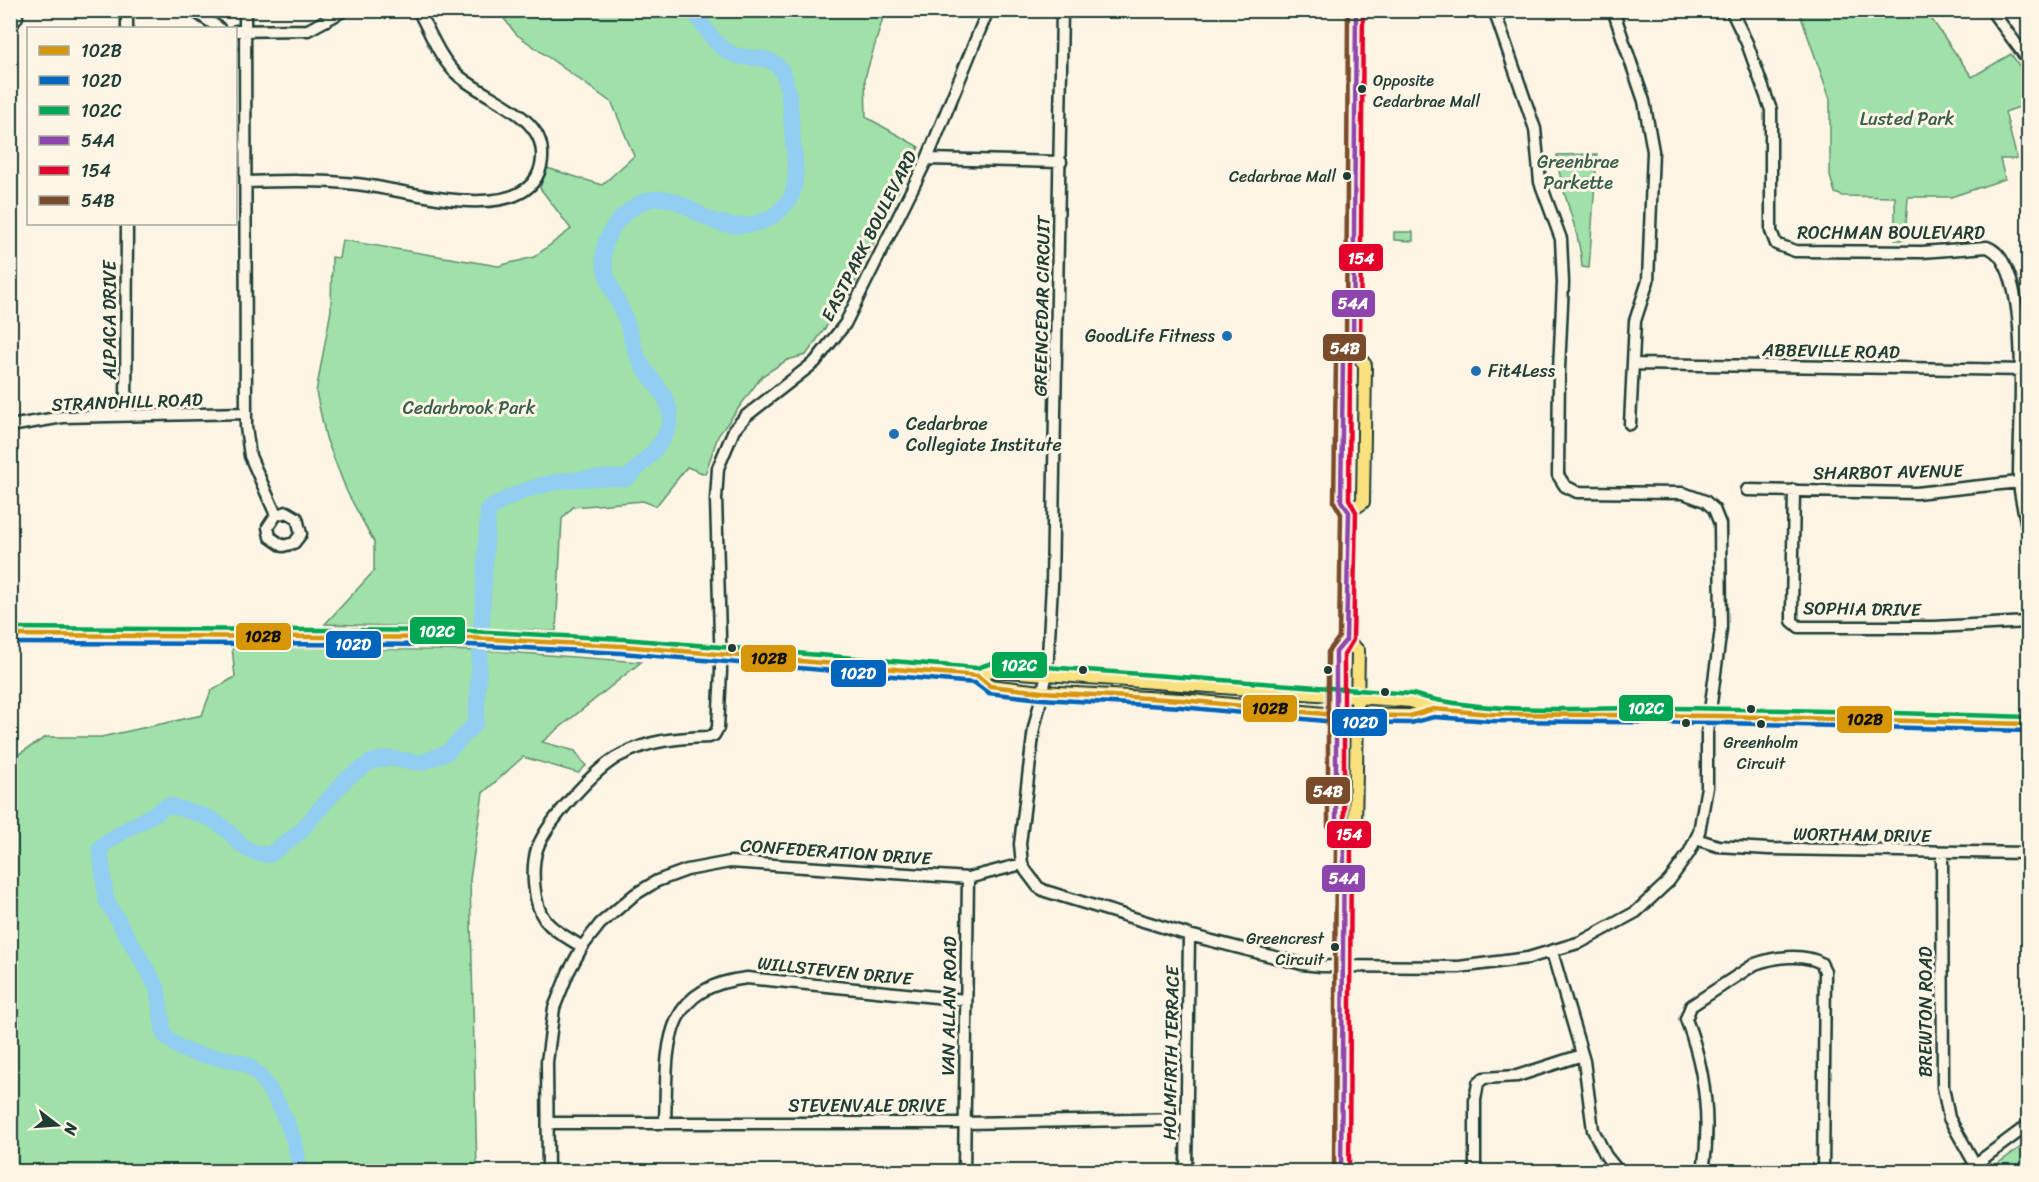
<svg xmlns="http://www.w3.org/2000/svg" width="2039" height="1182" font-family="Sriracha,sans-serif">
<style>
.green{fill:#a0e0a9;stroke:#608e6e;stroke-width:1.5}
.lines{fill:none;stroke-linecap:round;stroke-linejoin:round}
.river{stroke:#92cdf2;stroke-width:16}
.minor-casing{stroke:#1f3d34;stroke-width:15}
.major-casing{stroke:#1f3d34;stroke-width:16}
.minor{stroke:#fcf5e5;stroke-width:10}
.major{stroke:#fae180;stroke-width:12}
.bus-1-casing{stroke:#fcf5e5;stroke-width:9}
.bus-2-casing{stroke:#fcf5e5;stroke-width:9}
.bus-3-casing{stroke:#fcf5e5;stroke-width:9}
.bus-4-casing{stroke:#fcf5e5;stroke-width:9}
.bus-5-casing{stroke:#fcf5e5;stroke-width:9}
.bus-6-casing{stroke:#fcf5e5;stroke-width:9}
.bus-1{stroke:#d79608;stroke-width:4.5}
.bus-2{stroke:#0065bd;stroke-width:4.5}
.bus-3{stroke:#00a651;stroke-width:4.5}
.bus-4{stroke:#8e44ad;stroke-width:4.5}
.bus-5{stroke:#e4002b;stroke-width:4.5}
.bus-6{stroke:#7a4b2a;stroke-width:4.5}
.bus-dot{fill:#1f3d34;stroke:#fcf5e5;stroke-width:2}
.poi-dot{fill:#1f6fb2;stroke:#fcf5e5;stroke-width:2}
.labels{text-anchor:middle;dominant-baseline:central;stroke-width:6;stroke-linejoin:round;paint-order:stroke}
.bus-label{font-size:16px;fill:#1f3d34;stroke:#fcf5e5;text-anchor:end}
.park-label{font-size:18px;fill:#395e4b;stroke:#fcf5e5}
.street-label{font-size:18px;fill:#1f3d34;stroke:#fcf5e5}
.poi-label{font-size:18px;fill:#1f3d34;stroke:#fcf5e5;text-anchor:start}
.line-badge{stroke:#fcf5e5;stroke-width:2}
.badge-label{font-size:16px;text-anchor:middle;font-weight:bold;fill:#fff}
.pale-badge-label{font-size:16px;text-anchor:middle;font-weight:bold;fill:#111}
</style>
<rect width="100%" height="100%" fill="#fcf5e5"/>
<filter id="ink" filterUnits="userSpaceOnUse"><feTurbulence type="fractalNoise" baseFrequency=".0167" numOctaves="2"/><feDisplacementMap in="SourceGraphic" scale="12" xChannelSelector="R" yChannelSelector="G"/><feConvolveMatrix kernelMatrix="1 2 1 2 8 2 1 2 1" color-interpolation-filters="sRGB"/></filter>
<g filter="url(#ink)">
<!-- green -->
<path class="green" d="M825,10L829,14L833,11H885L865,78L866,117L919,147L850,293L806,355L787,360L762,376L718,436L705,474L687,467L656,506L643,501L573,507L562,519L556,631L325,624L374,571V542L347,492L326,438L316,392L331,310L332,257L339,258L342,240L498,266L534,257L571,229L540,188L547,168L602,185L634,156L612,103L516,34L498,11Z
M1799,11H1926L1972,77L2011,54L2028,78V104L2005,112L2017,159H2000L2005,179L1951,197H1908L1905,240H1895V197L1842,196L1835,193L1830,176V99Z
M1597,154L1589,268L1582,267C1580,228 1560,194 1557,155Z
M1413,232V241L1394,240V232Z
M232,647L496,651L641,662L542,742L575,751L586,766L578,773L523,757L483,793L470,880L477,1171H11V759L46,737H101L202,715L211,691L235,677Z
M2028,1142V1171H1987Z"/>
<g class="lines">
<!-- river -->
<path class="river" d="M298,1172C303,1146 269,1075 245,1064C225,1055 201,1059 182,1049C175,1046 169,1039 164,1034L157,987L106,900L100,848C120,830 146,821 168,805C184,810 208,815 222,826C241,842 241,853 269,855L299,833L346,779L371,762L388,758L421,763L448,752L476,723L488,510C531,480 576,477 627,478C642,463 668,442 670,420C672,398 652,382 642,365C633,351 631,333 625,317C616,296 601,274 604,249C608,222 643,191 671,200C687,204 700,217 716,222C743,230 772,225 789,200C799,186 795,159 793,142C791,124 791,80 779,67C764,52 744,62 728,52C713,43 702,23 692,10"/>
<!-- minor casing -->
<g class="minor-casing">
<path id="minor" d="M193,10L219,28
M245,10L246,427L250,456L276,515L268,527L270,537L283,546L294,543L301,534L297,518L287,512L276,515
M1062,10L1052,585L1047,674L1034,728L1020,844L1022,864L1026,871L1038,887L1045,891L1189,935L1302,964L1321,966L1459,967L1528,958L1581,942L1636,912L1669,881L1689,853L1699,832L1707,787V733L1721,629L1720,524L1714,509L1705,501L1683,493L1577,492L1565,486L1558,475L1559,369L1563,283L1561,239L1540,182L1535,129L1494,10
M1613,10L1644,101L1653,151L1648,281L1635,321L1630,424
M1731,10L1747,43L1771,110V231L1776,244L1795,251L1922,252L1987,247C2035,264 2018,434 2019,479C2019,496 2026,516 2028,533
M1991,10L2028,60
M10,28L17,17L16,10
M127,28V10
M236,31L308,30L345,10
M927,159L1061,162
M246,182C282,181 320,180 356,184C400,188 518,227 539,172C544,160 543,144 536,133C522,109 480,94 459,76C440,60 430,32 418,10
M1633,364L2028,370
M126,416L127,224
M10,426L63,417L245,413
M1747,490L1916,493L2028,481
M1794,490L1792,613V621L1799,627H1935L2028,622
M1696,839L1718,846L1769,849L2028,853
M1942,853L1943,1087L1949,1118L1975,1164
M582,947C571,939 554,932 545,920C533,904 531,868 537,849C546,823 596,767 621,755C650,740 677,738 709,737L714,735L718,728L721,671L716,499L718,468L734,430L746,416L815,362L845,324L927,159L988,10
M1552,952L1584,1061L1593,1130L1606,1156L1619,1172
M665,1122C668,1054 657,988 747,978L965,1000
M548,1123H964L1186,1119
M548,1172L547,1062L554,1008L568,973L582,947L600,924L634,895L657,881L687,870L730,862L968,878L1022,864
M964,1172L968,878
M1186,1172L1189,935
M1475,1172V1100L1478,1083L1484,1078L1517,1076L1582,1055
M1703,1172C1711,1120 1705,1068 1686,1019L1691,1006L1755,964C1774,957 1803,953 1821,963L1825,971L1823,1172
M1965,1172L2028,1125"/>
</g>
<!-- major casing -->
<g class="major-casing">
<path id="major" d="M1349,512L1363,502L1365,365L1353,349L1356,10
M10,635L469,638L622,646L978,676L991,670L1411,701L1433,709L1491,714L1724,716L2028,724
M978,676L990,686L1042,692L1182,700L1335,715L1410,716L1433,709
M1344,839L1355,828L1358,651L1346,640
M1341,1172L1344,839L1336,826V652L1346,640L1349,512L1341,501L1343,359L1353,349"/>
</g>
<!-- minor -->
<use href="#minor" class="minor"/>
<!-- major -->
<use href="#major" class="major"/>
<!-- bus-1 casing -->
<g class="bus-1-casing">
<path id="bus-1" d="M10,635L469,638L622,646L978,676L990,686L1042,692L1182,700L1335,715L1410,716L1433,709L1491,714L1724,716L2028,724"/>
</g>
<!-- bus-2 casing -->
<g class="bus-2-casing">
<path id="bus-2" d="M10,643L469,645L621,653L975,683L988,693L1041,699L1181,707L1335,722L1411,723L1434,717L1491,721L1724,723L2028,731"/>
</g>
<!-- bus-3 casing -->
<g class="bus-3-casing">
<path id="bus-3" d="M10,628L469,631L623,639L977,668L992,663L1412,694C1488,716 1585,707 1665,708C1786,709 1907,713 2028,717"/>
</g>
<!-- bus-4 casing -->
<g class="bus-4-casing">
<path id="bus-4" d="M1341,1172L1344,839L1336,826V652L1346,640L1349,512L1341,501L1343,359L1353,349L1356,10"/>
</g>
<!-- bus-5 casing -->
<g class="bus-5-casing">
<path id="bus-5" d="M1349,1172L1351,839L1344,824V655L1353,640L1356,512L1349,499L1350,362L1360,349L1363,10"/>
</g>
<!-- bus-6 casing -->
<g class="bus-6-casing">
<path id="bus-6" d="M1334,1172L1336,841L1328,826V652L1339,637L1341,514L1334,502L1336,359L1346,346L1348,10"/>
</g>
<!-- bus-1 -->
<use href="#bus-1" class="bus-1"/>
<!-- bus-2 -->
<use href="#bus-2" class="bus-2"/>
<!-- bus-3 -->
<use href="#bus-3" class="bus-3"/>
<!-- bus-4 -->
<use href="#bus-4" class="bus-4"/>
<!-- bus-5 -->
<use href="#bus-5" class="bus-5"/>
<!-- bus-6 -->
<use href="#bus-6" class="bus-6"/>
</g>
</g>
<!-- markers -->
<g class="bus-dot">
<circle cx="1362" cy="89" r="5"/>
<circle cx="1347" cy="176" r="5"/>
<circle cx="732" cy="648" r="5"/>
<circle cx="1083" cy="670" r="5"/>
<circle cx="1328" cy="670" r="5"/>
<circle cx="1385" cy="692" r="5"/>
<circle cx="1751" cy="709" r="5"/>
<circle cx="1686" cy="723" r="5"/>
<circle cx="1761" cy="724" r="5"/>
<circle cx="1335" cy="947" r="5"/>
</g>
<g class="poi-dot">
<circle cx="1227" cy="336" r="6"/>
<circle cx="1476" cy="371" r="6"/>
<circle cx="894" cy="434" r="6"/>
</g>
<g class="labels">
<!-- bus labels -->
<g class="bus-label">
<text x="1373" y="80" text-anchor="start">Opposite<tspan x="1373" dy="21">Cedarbrae Mall</tspan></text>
<text x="1336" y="176">Cedarbrae Mall</text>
<text x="1761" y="742" text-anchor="middle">Greenholm<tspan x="1761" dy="21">Circuit</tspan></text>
<text x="1324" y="938">Greencrest<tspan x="1324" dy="21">Circuit</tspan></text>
</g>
<!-- park labels -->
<g class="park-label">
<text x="1907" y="119">Lusted Park</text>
<text x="1578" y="162">Greenbrae<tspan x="1578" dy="21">Parkette</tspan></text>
<text x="469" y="408">Cedarbrook Park</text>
</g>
<!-- street labels -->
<g class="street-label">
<text x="1891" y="233">ROCHMAN BOULEVARD</text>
<text transform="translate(869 236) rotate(-63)">EASTPARK BOULEVARD</text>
<text transform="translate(1042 306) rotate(-89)">GREENCEDAR CIRCUIT</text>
<text transform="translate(110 320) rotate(-90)">ALPACA DRIVE</text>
<text transform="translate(1831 351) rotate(1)">ABBEVILLE ROAD</text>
<text transform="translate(127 402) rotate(-2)">STRANDHILL ROAD</text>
<text transform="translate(1888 472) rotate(-1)">SHARBOT AVENUE</text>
<text transform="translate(1862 609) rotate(1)">SOPHIA DRIVE</text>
<text transform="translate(1862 835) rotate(1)">WORTHAM DRIVE</text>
<text transform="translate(836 852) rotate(4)">CONFEDERATION DRIVE</text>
<text transform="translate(835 971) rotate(6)">WILLSTEVEN DRIVE</text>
<text transform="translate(949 1006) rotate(-89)">VAN ALLAN ROAD</text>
<text transform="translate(1926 1012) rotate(-90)">BREWTON ROAD</text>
<text transform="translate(1171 1053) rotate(-89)">HOLMFIRTH TERRACE</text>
<text x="867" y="1106">STEVENVALE DRIVE</text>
</g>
<!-- poi labels -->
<g class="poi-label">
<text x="1215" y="336" text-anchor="end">GoodLife Fitness</text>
<text x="1488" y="371">Fit4Less</text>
<text x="906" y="424">Cedarbrae<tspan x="906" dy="21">Collegiate Institute</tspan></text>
</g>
</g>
<g class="line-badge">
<rect x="1338" y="243" width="46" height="29" rx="6" fill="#e4002b"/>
<rect x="1331" y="289" width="45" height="29" rx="6" fill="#8e44ad"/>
<rect x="1322" y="333" width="45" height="29" rx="6" fill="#7a4b2a"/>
<rect x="409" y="616" width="57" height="29" rx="6" fill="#00a651"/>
<rect x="235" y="622" width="57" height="29" rx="6" fill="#d79608"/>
<rect x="325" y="630" width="57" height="29" rx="6" fill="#0065bd"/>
<rect x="740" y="644" width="57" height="29" rx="6" fill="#d79608"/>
<rect x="991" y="651" width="57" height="28" rx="6" fill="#00a651"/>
<rect x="830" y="659" width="57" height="29" rx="6" fill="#0065bd"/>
<rect x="1618" y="694" width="56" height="28" rx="6" fill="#00a651"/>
<rect x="1242" y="694" width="56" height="29" rx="6" fill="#d79608"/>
<rect x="1836" y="705" width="57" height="29" rx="6" fill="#d79608"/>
<rect x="1331" y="708" width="57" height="29" rx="6" fill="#0065bd"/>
<rect x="1305" y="776" width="46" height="29" rx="6" fill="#7a4b2a"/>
<rect x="1326" y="820" width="46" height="29" rx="6" fill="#e4002b"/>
<rect x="1321" y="864" width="45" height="29" rx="6" fill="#8e44ad"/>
</g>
<g class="badge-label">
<text x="1361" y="264">154</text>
<text x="1353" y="309">54A</text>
<text x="1345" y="354">54B</text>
<text x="437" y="637">102C</text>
<text x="353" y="650">102D</text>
<text x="1019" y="671">102C</text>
<text x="858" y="679">102D</text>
<text x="1646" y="714">102C</text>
<text x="1360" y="728">102D</text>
<text x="1328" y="797">54B</text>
<text x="1349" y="840">154</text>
<text x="1344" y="884">54A</text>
</g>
<g class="pale-badge-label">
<text x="263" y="642">102B</text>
<text x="769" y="664">102B</text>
<text x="1270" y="714">102B</text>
<text x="1865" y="725">102B</text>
</g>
<!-- margin -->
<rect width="2039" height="1182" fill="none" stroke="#fcf5e5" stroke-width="36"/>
<rect x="18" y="18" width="2003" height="1146" fill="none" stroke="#1f3d34" stroke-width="2" filter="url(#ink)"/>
<!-- legend -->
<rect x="27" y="27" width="210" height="198" fill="#fcf5e5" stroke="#a4ab9e" stroke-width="1.5"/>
<rect x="39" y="46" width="30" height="9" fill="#d79608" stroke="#a4ab9e" stroke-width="1.5"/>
<text x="81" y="57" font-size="18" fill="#1f3d34">102B</text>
<rect x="39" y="76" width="30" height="9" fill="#0065bd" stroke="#a4ab9e" stroke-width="1.5"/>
<text x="81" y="87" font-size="18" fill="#1f3d34">102D</text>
<rect x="39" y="106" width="30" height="9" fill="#00a651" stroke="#a4ab9e" stroke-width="1.5"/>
<text x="81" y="117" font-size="18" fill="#1f3d34">102C</text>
<rect x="39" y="136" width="30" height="9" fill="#8e44ad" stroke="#a4ab9e" stroke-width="1.5"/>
<text x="81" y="147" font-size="18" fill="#1f3d34">54A</text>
<rect x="39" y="166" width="30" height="9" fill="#e4002b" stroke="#a4ab9e" stroke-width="1.5"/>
<text x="81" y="177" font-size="18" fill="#1f3d34">154</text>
<rect x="39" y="196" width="30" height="9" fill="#7a4b2a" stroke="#a4ab9e" stroke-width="1.5"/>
<text x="81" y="207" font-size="18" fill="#1f3d34">54B</text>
<!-- north arrow -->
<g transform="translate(57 1125) rotate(107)" stroke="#fcf5e5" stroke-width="4.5" paint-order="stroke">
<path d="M0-4.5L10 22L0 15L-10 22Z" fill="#1f3d34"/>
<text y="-9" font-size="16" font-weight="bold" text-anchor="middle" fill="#1f3d34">N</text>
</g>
</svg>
